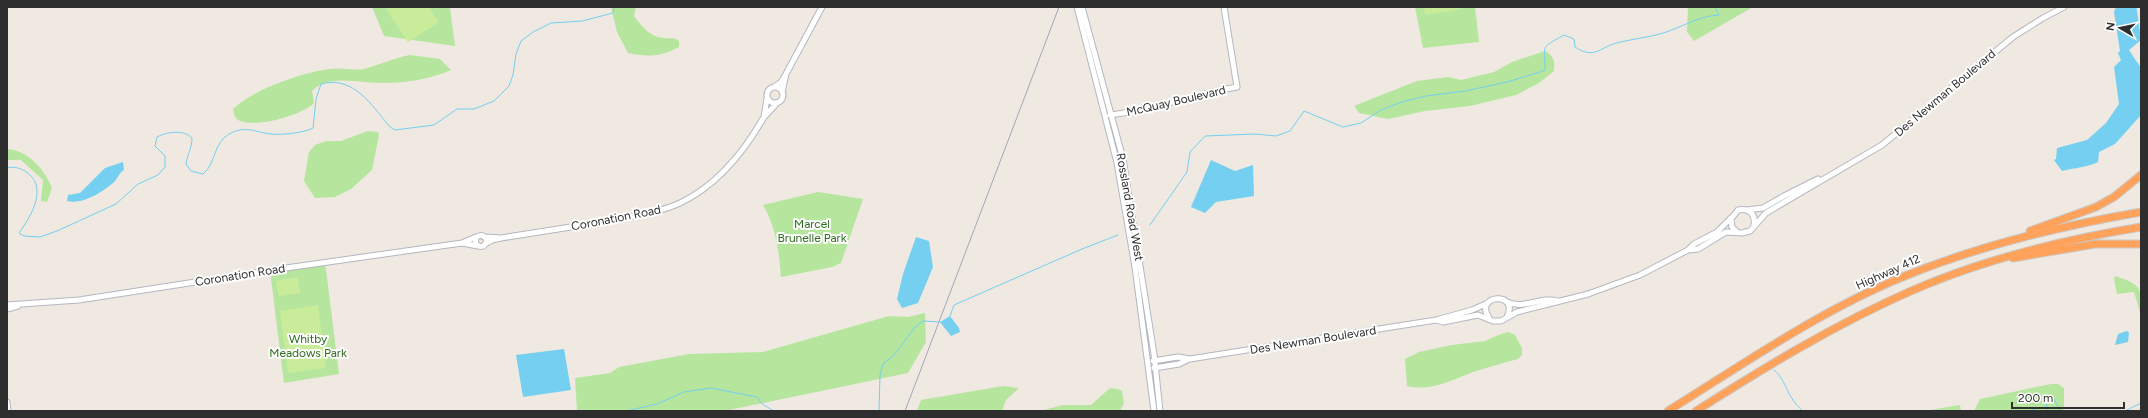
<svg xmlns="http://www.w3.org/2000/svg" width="2148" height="418" font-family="Figtree,sans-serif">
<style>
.green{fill:#b6e59e}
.pitch{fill:#c9ec9a}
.water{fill:#75cff0}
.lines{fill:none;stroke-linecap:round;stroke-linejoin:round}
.stream{stroke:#75cff0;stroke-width:1}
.secondary-casing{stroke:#b4b7c1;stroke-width:7}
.highway-casing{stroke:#c9c9c9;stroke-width:9}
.secondary{stroke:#fff;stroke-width:5}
.highway{stroke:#ffa35c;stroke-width:7}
.rail{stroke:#a3a6b8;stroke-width:1}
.labels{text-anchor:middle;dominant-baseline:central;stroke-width:4;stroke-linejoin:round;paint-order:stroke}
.street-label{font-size:12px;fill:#2e2e2e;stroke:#fff}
.park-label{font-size:12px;fill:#2c6e1b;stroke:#fff}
</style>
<rect width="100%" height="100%" fill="#efe9e1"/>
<!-- green -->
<path class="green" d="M372,7H450L455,46L384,36Z
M611,7H636L634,16C642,27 650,37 664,38C671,39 674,37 679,41V47C661,57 647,57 628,53L617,32Z
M1415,7H1475L1479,42L1423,48Z
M1688,7H1753L1694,41L1687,32Z
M1545,51C1554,56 1555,62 1554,71L1539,83L1516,95L1470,106L1425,111L1388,119L1359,113L1354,106L1417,81L1448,77L1461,80L1494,72L1512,62Z
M410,55L440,59L451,70C431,79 405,83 384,83C360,84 331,73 312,91L314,103C303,115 254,129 238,120C234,117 234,113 233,109C252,90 303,72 330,69C340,67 355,71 364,69C379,65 394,58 410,55Z
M368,131L378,132L379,135L372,170L351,189L335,197L315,198L304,181L309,152L315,145L326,141H341Z
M7,149C28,150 45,170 52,188L47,202L41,201L43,180L21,160H7Z
M818,192L863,199L841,263L832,267L781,277C779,251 776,227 763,205Z
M325,262L339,374L284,383L270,270Z
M2115,276C2143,285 2141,288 2141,316L2134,292L2117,294L2114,279Z
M925,313L926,342L908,373L724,411H577L575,378L610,373L619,367L689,354L763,352L889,316L908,317Z
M1508,332L1515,335L1522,348V355L1518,359C1503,363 1488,367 1473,372C1452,380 1430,392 1407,386L1405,359L1419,352L1452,345L1485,341L1501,334Z
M2051,384H2058L2064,388V408L2062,411H1974L1980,399Z
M1003,386L1019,388L1006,400L1002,411H917L921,400Z
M1110,388L1118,389L1122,391L1124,403L1120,411H1040L1063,405H1091Z
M1960,405L1961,411H1924Z"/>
<!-- pitch -->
<path class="pitch" d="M385,7H429L439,22L408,42Z
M1424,7H1462V9L1425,15Z
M298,277L300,293L279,296L276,281Z
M318,305L326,368L288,373L280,311Z"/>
<!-- water -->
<path class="water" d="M2116,7H2136L2137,10L2141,40L2129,50L2141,68V115L2115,144L2099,152L2098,162C2089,167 2073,168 2062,171L2054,160L2056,159L2057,148L2087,140L2106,123L2119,104L2114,67L2121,60L2118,53L2120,51L2114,12Z
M1211,160L1235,171L1253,165L1254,196L1216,202L1205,213L1191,207Z
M123,162L124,170C119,173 118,178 114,182C103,192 82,205 67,201L68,195L80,193L105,168Z
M916,237L929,241L933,267L918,303L902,308L897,299L903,274Z
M950,316L959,328L960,332L951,336L940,322Z
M2127,331L2129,333L2128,342L2115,345L2118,334Z
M564,349L571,390L523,397L516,355Z"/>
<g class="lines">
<!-- stream -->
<path class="stream" d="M7,168C14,166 19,168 25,171C49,186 32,215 19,233L24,236L40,237L57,231L116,204L138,184L158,175L165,167V156L155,146L157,137C167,132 183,129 192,138C192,148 187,155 186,164L191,171L203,174C216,164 213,143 229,134C246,125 254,132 271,134C283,135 303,133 313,128L316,99L321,84C354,75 372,106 390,127L395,130L434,125L457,109H474L494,101L509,86L513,75L516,54L521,41L533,32L551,23L582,21L613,13L614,7
M1150,225L1187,172L1190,152L1205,136L1255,134L1276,136L1290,131L1304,111L1343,127L1361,123L1381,110L1402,102L1426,96L1465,91L1507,82L1540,72L1545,70C1545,44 1539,49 1564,35L1574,39L1575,47C1596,61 1601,45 1621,42C1637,38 1653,37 1669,31C1686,25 1700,16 1719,15L1715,7
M950,316L954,305L1082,249L1118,235
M1774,370C1788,382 1785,396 1803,411
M626,411L657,404L684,392L711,388L757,397L762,404L774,411
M879,411L880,375L883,364L895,354L915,327L923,321L940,322
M2032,411L2033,409L2037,411
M2048,411L2045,400L2049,398L2054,399L2060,411
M2125,411L2141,403"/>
<!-- secondary casing -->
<g class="secondary-casing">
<path id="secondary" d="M1077,7L1117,163L1135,267L1154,411
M1082,7L1123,159L1154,354L1160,411
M786,74L822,7
M767 95a8 8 0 1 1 16 0a8 8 0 1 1-16 0Z
M774,87L781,82L786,74L782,92
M767,98L764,117L777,103
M1110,115C1153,110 1194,94 1237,87L1224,7
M1747,210L1763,208L1784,196L1818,179
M1737,232L1732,227L1731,219L1738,210C1749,208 1756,214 1754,225
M475.5 241a5.5 5.5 0 1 1 11 0a5.5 5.5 0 1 1-11 0Z
M476,237L462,243L478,246
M484,237L501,238L492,240L485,244
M501,238C537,232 573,227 609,221C633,216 658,213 680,203C718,185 744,152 764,117
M1688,250L1694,244L1717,232L1732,217
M1507,302C1524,310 1540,296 1558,301
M7,305L79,300L286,268L462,243
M7,309L18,306
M1489,318C1473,294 1520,291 1507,317
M1436,320L1443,322L1478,315L1493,321H1501L1517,312L1588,294L1640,275L1688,250L1698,249L1726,232L1742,233L1750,231L1766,213L1882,145L2013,37L2043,18L2064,7
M1153,361L1178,357L1190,359L1436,320L1472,310L1488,303
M1154,368L1179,364L1189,359
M7,402L8,411"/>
</g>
<!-- highway casing -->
<g class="highway-casing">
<path id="highway" d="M2030,231L2096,207L2114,197L2141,175
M2013,258L2095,244H2141
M1668,411C1745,363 1821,310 1905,276C1981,245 2060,226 2141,212
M1696,411C1765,367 1836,324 1911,291C1984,259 2062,240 2141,227"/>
</g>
<!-- secondary -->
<use href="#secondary" class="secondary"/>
<!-- highway -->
<use href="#highway" class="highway"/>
<!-- rail -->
<path class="rail" d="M905,411L1059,7"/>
</g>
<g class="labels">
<!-- street labels -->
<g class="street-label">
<text transform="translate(1945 93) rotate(-40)">Des Newman Boulevard</text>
<text transform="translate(1176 101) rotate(-13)">McQuay Boulevard</text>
<text transform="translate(1130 207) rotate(80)">Rossland Road West</text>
<text transform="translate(616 218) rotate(-11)">Coronation Road</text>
<text transform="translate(1888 272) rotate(-24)">Highway 412</text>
<text transform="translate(240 275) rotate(-9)">Coronation Road</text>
<text transform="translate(1313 340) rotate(-9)">Des Newman Boulevard</text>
</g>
<!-- park labels -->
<g class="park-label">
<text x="812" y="224">Marcel<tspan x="812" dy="14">Brunelle Park</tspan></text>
<text x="308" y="339">Whitby<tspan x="308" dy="14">Meadows Park</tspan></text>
</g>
</g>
<!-- border -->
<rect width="2148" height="418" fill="none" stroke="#2e2e2e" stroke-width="16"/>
<!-- north arrow -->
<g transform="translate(2120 28) rotate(279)" stroke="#ffffff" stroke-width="3" paint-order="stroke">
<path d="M0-3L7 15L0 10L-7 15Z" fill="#2e2e2e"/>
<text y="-6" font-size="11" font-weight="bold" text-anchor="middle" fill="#2e2e2e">N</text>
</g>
<!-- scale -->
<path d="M2012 402v6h112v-6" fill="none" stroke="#2e2e2e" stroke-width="2"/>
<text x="2018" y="402" font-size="12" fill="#2e2e2e" stroke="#ffffff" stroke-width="3" paint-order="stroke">200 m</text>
</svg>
